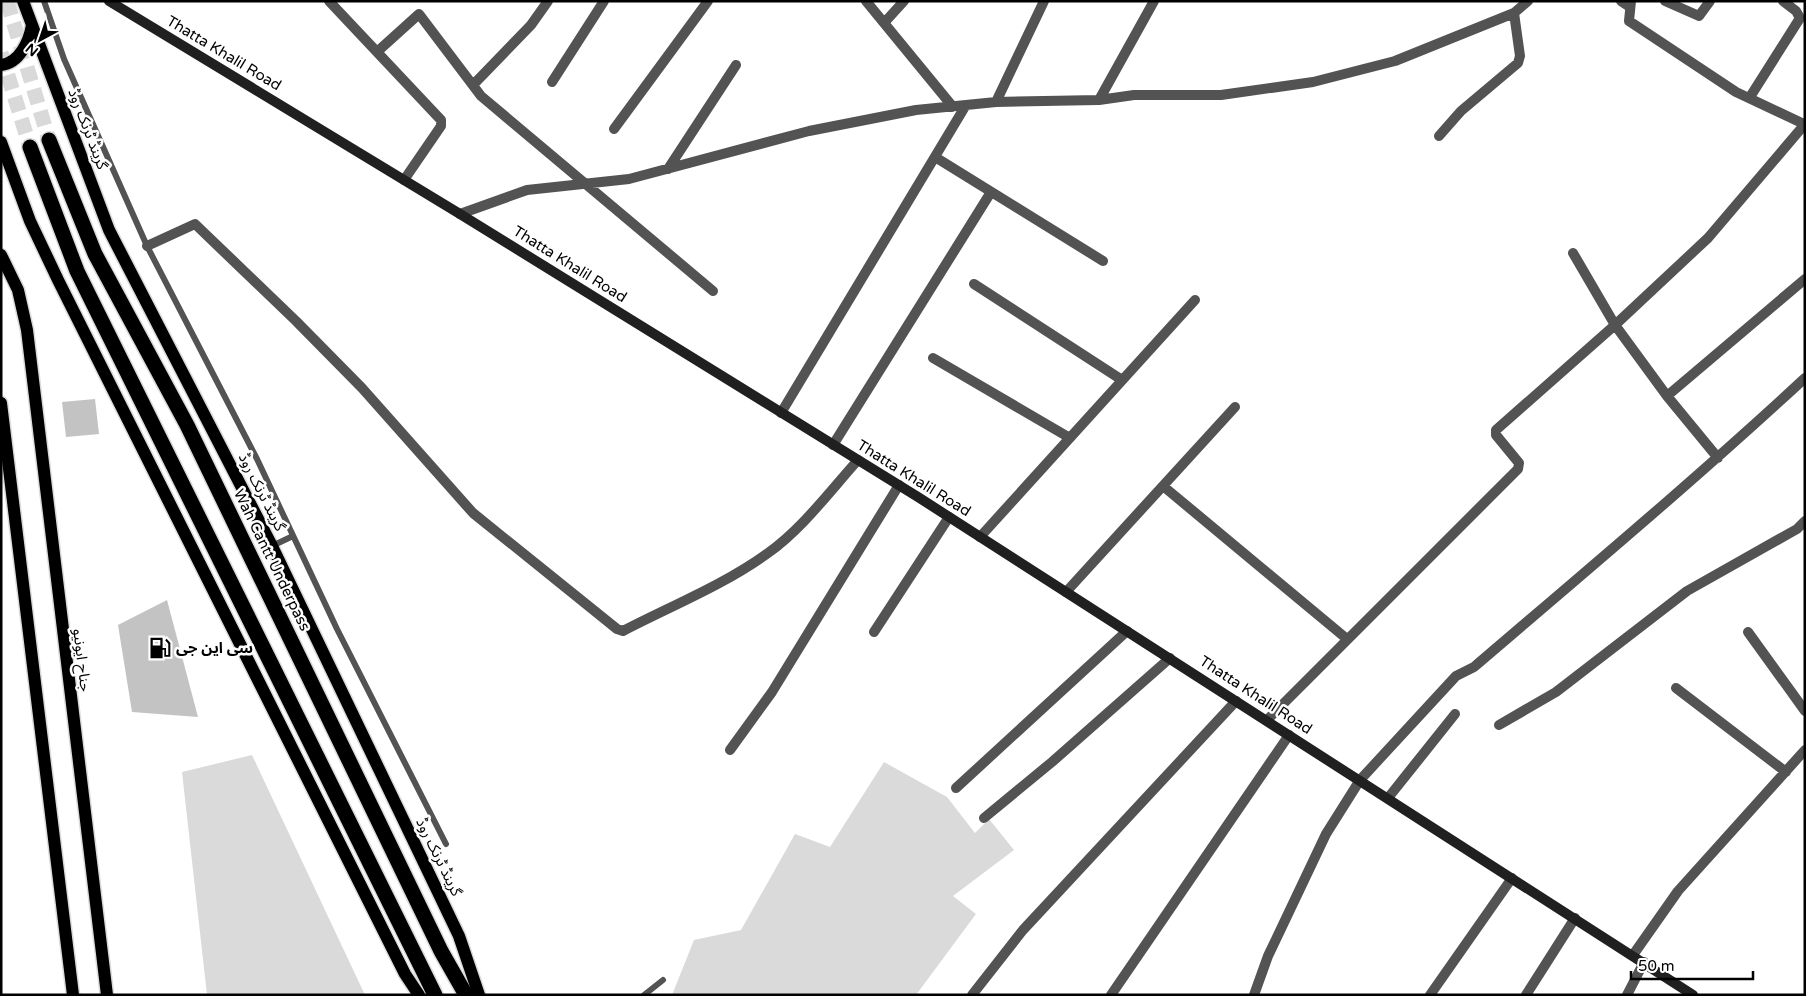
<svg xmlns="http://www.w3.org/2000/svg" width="1806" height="996" font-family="'Varela Round','Noto Sans Arabic',sans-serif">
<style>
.green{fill:#dadada}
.building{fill:#c3c3c3}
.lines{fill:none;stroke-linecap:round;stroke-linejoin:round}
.highway-tunnel{stroke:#d9d9d9;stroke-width:15;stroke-dasharray:15 8;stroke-linecap:butt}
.primary-casing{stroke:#dbdbdb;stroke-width:15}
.highway-casing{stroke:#dbdbdb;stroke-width:18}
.lane{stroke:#535353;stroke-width:6}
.street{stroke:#535353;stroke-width:10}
.secondary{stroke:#202020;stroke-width:10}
.primary{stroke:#000;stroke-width:12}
.highway{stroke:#000;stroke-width:15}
.labels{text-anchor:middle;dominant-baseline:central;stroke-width:5;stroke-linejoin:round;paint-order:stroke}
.street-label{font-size:15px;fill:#000;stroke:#fff}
.poi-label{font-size:15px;font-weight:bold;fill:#000;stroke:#fff;text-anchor:start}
</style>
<rect width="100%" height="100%" fill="#fff"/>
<!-- green -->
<path class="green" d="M252,755L365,995H207L182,772Z
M884,762L947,797L975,833L989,819L1014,850L953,896L976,914L916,995H672L694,940L741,930L795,834L830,847Z"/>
<!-- building -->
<path class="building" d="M95,399L99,434L66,437L62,402Z
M167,600L198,717L132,712L118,625Z"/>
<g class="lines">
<!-- highway-tunnel -->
<path class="highway-tunnel" d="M7,1L49,140
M1,53L30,147"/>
<!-- primary casing -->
<g class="primary-casing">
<path id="primary" d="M23,1L109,230L272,546L459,936L479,995
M1,65C20,63 29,41 32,25
M1,142L30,221L58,280L405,974L419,995
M1,255L18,290L27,330L107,995
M1,403L73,995"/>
</g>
<!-- highway casing -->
<g class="highway-casing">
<path id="highway" d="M49,140L95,254L187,425L441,951L466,995
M30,147L77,271L435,995"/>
</g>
<!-- lane -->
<path class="lane" d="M44,1L64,59L147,246L257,459L337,629L446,844
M272,546L293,536
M644,995L663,980"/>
<!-- street -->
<path class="street" d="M329,1L441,120V126L404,180
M866,1L953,107
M1621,1L1630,7
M1631,1L1629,21L1736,92L1804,124
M1665,1L1699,16L1710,1
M884,23L904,1
M378,51L419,14L481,96L713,291
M552,82L604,1
M473,85L531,25L548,1
M1750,97L1800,18L1796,11L1783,1
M1099,100L1154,1
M996,102L1044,1
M614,129L708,1
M1439,136L1461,111L1518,63L1520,56L1514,13
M935,157L1103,261
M668,169L736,65
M460,214L527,190L629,179L809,131L916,110L996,102L1099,100L1134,95H1221L1313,82L1395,61L1514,13L1528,1
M147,246L195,224L296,321L362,388L473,513L617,629L623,631C671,606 724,585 768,553C802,529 830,491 858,460
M1573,253L1615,325L1667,396L1718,458
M974,284L1122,380
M933,358L1070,438
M1667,396L1805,279
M781,413L966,105
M833,445L991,192
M1163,486L1347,639
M980,537L1195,300
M1066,592L1235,407
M874,632L949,517
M1748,632L1805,711
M1676,688L1786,772
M1267,720L1518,469L1519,463L1496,435V430L1615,325L1708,238L1805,124
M1499,725L1556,692L1687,591L1797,529L1805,521
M730,750L772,692L899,485
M956,788L1127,631
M1388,798L1455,714
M984,818L1052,762L1170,658
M1633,955L1678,891L1805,750
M972,995L1023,930L1236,701
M1111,995L1289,735
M1254,995L1268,956L1326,834L1360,780L1456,676L1474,667C1585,572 1697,478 1805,378
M1430,995L1512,878
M1526,995L1575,918
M1627,995L1644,962"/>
<!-- secondary -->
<path class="secondary" d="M109,1L460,214L918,497L1693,995"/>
<!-- primary -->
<use href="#primary" class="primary"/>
<!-- highway -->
<use href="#highway" class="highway"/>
</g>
<!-- icons -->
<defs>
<g id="fuel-bare" transform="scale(1.725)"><path d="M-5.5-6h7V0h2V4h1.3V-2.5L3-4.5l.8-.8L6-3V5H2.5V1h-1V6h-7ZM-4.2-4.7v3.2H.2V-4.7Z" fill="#000" stroke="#fff" stroke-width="2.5" paint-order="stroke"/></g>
</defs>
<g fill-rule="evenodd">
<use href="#fuel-bare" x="160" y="648"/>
</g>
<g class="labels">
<!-- street labels -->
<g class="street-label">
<text transform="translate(224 53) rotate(31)">Thatta Khalil Road</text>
<text transform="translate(88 129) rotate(69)">گرینڈ ٹرنک روڈ</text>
<text transform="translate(570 264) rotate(32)">Thatta Khalil Road</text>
<text transform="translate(914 478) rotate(32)">Thatta Khalil Road</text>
<text transform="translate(262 492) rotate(63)">گرینڈ ٹرنک روڈ</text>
<text transform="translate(272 560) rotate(64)">Wah Cantt Underpass</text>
<text transform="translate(82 660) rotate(83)">جناح ایونیو</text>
<text transform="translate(1256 695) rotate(33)">Thatta Khalil Road</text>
<text transform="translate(439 857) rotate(64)">گرینڈ ٹرنک روڈ</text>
</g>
<!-- poi labels -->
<g class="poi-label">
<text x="176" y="648">سی این جی</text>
</g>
</g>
<!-- border -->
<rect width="1806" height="996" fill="none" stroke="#000000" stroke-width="5"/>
<!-- north arrow -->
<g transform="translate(40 40) rotate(220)" stroke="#ffffff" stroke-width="4" paint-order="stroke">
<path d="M0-4L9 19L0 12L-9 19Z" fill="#000000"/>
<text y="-8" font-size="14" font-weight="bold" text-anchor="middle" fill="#000000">N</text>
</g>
<!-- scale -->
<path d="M1631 971v8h122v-8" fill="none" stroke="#000000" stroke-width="2.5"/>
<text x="1638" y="971" font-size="15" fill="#000000" stroke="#ffffff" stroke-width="4" paint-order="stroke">50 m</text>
</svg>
